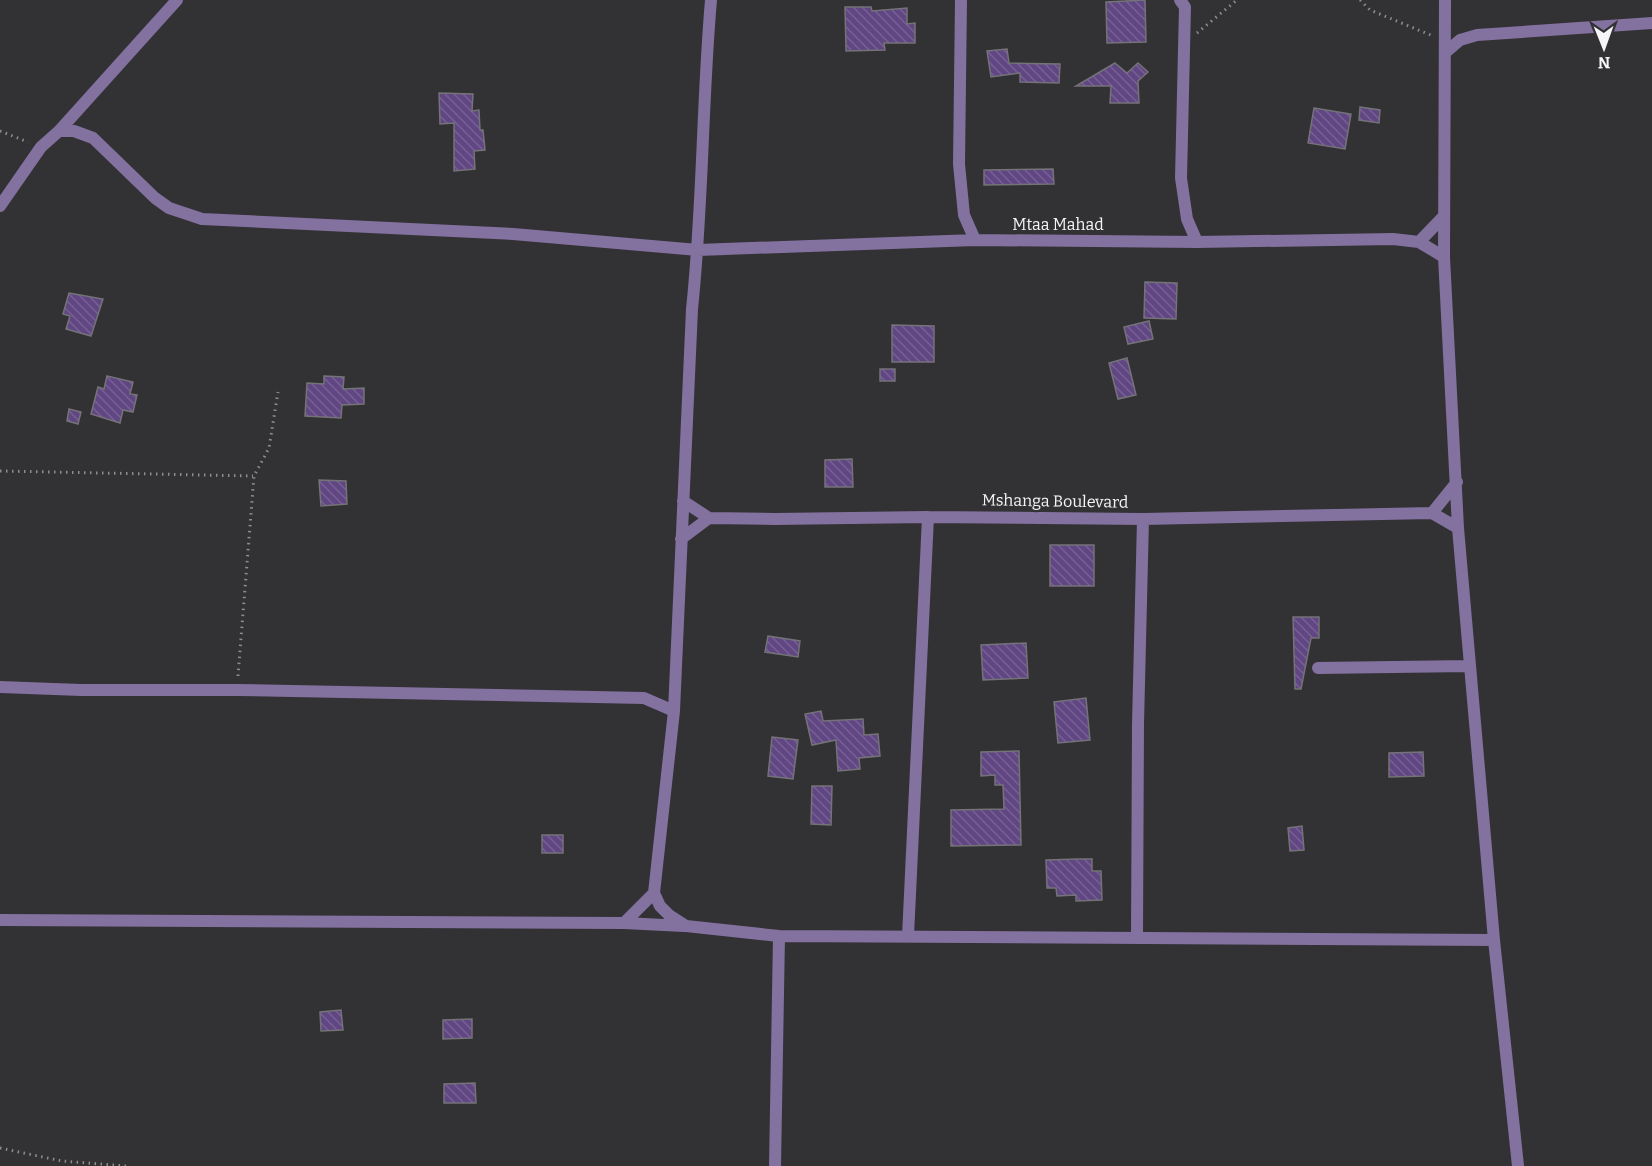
<svg xmlns="http://www.w3.org/2000/svg" width="1652" height="1166" font-family="Bitter,serif">
<style>
.building{fill:url(#building-back-hatch);stroke:#747377;stroke-width:1.5}
.lines{fill:none;stroke-linecap:round;stroke-linejoin:round}
.path{stroke:#8e8d90;stroke-width:3;stroke-dasharray:1.5 4.5;stroke-linecap:butt}
.minor{stroke:#83719f;stroke-width:12}
.labels{text-anchor:middle;dominant-baseline:central;stroke-width:4.5;stroke-linejoin:round;paint-order:stroke}
.street-label{font-size:16px;fill:#f5f4f6;stroke:#323134}
</style>
<defs>
<pattern id="building-back-hatch" width="6" height="6" patternUnits="userSpaceOnUse" patternTransform="scale(1.5)"><rect width="6" height="6" fill="#604682"/><path d="M-1 5l2 2M0 0l6 6M5-1l2 2" fill="none" stroke="#776194"/></pattern>
</defs>
<rect width="100%" height="100%" fill="#323134"/>
<!-- building -->
<path class="building" d="M1145,0L1146,42L1107,43L1106,2Z
M845,7H871L872,11L907,8V24L915,23V43H884L885,50L846,51Z
M1007,49L1009,63L1060,64L1059,83L1020,82V73L991,77L987,51Z
M1115,63L1127,73L1138,63L1148,72L1138,81L1139,103H1110L1111,86H1076Z
M439,93L473,94L472,111L479,110L480,130H483L485,150L474,151L475,169L454,171V123L440,124Z
M1360,107L1380,110L1379,123L1359,120Z
M1314,108L1351,114L1345,149L1308,143Z
M1053,169L1054,184L984,185V170Z
M1145,282L1177,283L1176,319L1144,318Z
M69,293L103,299L91,336L66,329L70,316L63,314Z
M1149,321L1153,339L1128,344L1124,327Z
M892,325L934,326V362H892Z
M1127,358L1136,395L1118,399L1109,363Z
M880,369H895V381H880Z
M107,376L133,382L130,394L137,395L133,412L123,410L120,423L91,414L98,387L104,389Z
M324,376L344,377L343,389L364,388V404L342,405L341,418L305,416L307,383L324,384Z
M69,409L81,412L78,424L67,421Z
M852,459L853,487H825V460Z
M319,480L346,481L347,504L321,506Z
M1050,545H1094V586H1050Z
M1293,617H1319V638H1311L1301,689H1295Z
M768,636L800,641L798,657L765,652Z
M1026,643L1028,678L983,680L981,645Z
M1086,698L1090,740L1058,743L1054,702Z
M821,711L823,721L863,719L864,735L878,734L880,756L859,758L860,769L838,771L836,740L812,745L805,714Z
M772,737L798,740L793,779L768,776Z
M1019,751L1021,845L951,846V810L1004,809L1003,785H995V775L981,776V752Z
M1423,752L1424,776L1389,777V753Z
M812,786H832L831,825L811,824Z
M1302,826L1304,850L1290,851L1288,828Z
M542,835H563V853H542Z
M1078,859H1092V871H1101L1102,900L1076,901V895L1057,896L1056,888H1047L1046,860Z
M341,1010L343,1030L321,1031L320,1012Z
M472,1019V1038L443,1039V1020Z
M475,1083L476,1103H444V1084Z"/>
<g class="lines">
<!-- path -->
<path class="path" d="M1360,0L1370,10L1433,36
M1197,33L1237,0
M0,131L28,142
M0,471L253,476
M238,676L254,476L269,448L278,392
M0,1148L62,1161L126,1166"/>
<!-- minor -->
<path class="minor" d="M711,0C702,103 703,206 692,309L674,711L654,893L660,906L669,915L686,926L779,936L1494,940
M961,0L959,164L964,215L975,240
M1180,0L1185,7L1181,178L1187,219L1197,242
M1445,0L1444,257L1458,528L1494,940L1518,1166
M1446,52L1460,40L1477,35L1652,23
M59,131H74L93,138L155,198L169,208L202,219L513,234L698,250L975,240L1197,242L1393,239L1419,242L1444,257
M0,206L41,147L59,131L177,0
M1419,242L1444,216
M683,501L709,518L774,519L928,517L1143,519L1432,513L1458,528
M1432,513L1457,482
M681,539L709,518
M1318,668L1469,666
M0,687L81,690H237L644,698L674,711
M0,920L624,923L684,926
M624,923L654,893
M908,936L928,517
M1137,938L1138,724L1143,519
M775,1166L779,936"/>
</g>
<g class="labels">
<!-- street labels -->
<g class="street-label">
<text x="1058" y="224">Mtaa Mahad</text>
<text transform="translate(1055 501) rotate(1)">Mshanga Boulevard</text>
</g>
</g>
<!-- north arrow -->
<g transform="translate(1604 48) rotate(179)" stroke="#323134" stroke-width="4.5" paint-order="stroke">
<path d="M0-4.5L10 22L0 15L-10 22Z" fill="#f5f4f6"/>
<text y="-9" font-size="16" font-weight="bold" text-anchor="middle" fill="#f5f4f6">N</text>
</g>
</svg>
